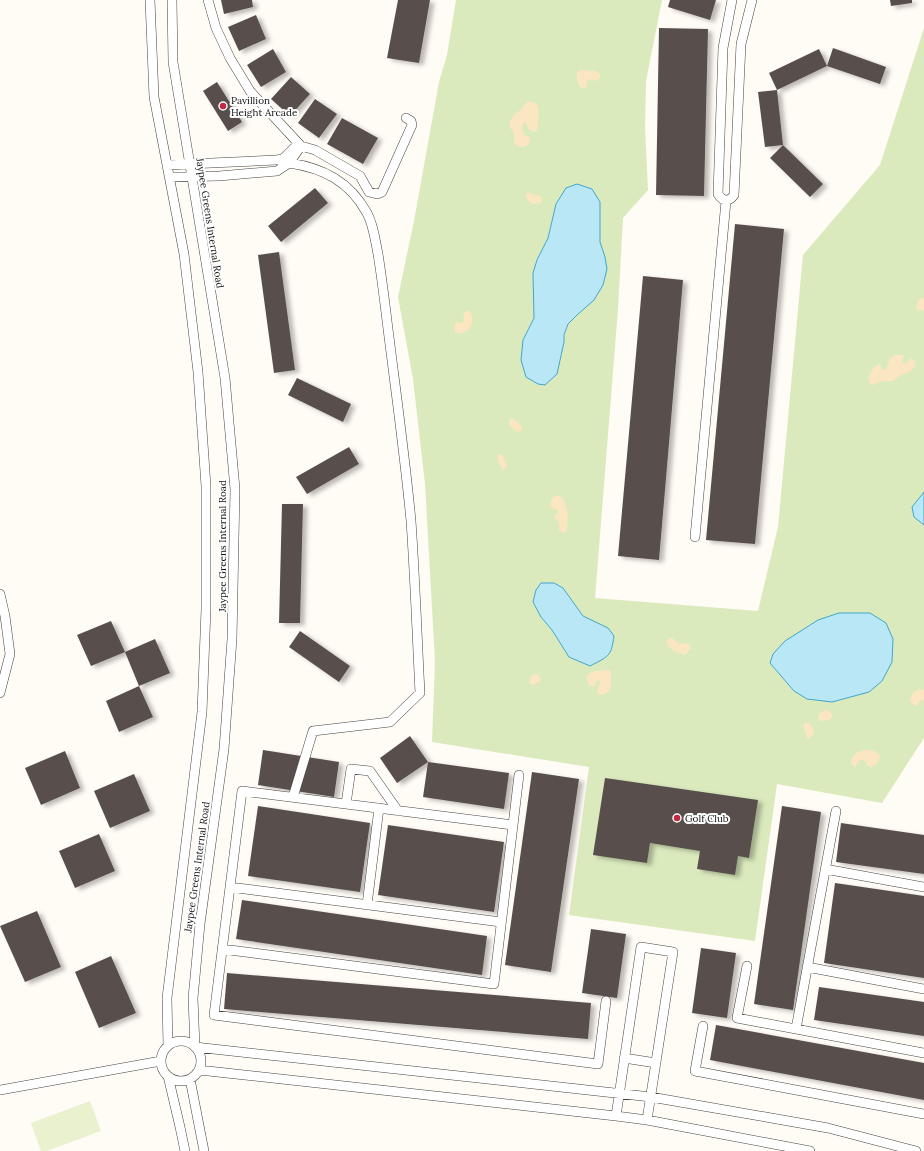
<svg xmlns="http://www.w3.org/2000/svg" width="924" height="1151" font-family="Lora,serif">
<style>
.green{fill:#daeabd;fill-rule:evenodd}
.sand{fill:#fae6c1}
.pitch{fill:#eaf1cf}
.water{fill:#bae7f6;stroke:#41a6cc}
.building{fill:#59504d;filter:url(#shadow)}
.lines{fill:none;stroke-linecap:round;stroke-linejoin:round}
.street-casing{stroke:#444;stroke-width:10}
.street{stroke:#fff;stroke-width:9}
.poi-dot{fill:#c12943;stroke:#fff;stroke-width:1.5}
.labels{text-anchor:middle;dominant-baseline:central;stroke-width:4;stroke-linejoin:round;paint-order:stroke}
.poi-label{font-size:10px;fill:#111;stroke:#fff;text-anchor:start}
.street-label{font-size:10px;fill:#111;stroke:#fff}
</style>
<defs>
<filter id="shadow"><feDropShadow dx="4.5" dy="2.5" stdDeviation="2" flood-color="#0004"/></filter>
</defs>
<rect width="100%" height="100%" fill="#fffbf5"/>
<!-- green -->
<path class="green" d="M456,0H662L646,81L645,128L648,190L623,218L618,309L595,598L758,611L778,527L803,255L880,165L924,28V492L912,507L914,517L924,525V738L882,803L777,784L755,941L569,915L589,767L432,742L435,661L425,484L413,379L398,297L414,221L439,82L447,55ZM600,202V242L605,257L577,315L568,324L564,335V342L557,374L523,340L534,318L533,273L537,260L548,238L556,204ZM563,588L583,616L592,621L590,666L569,657L552,630L541,617Z"/>
<!-- sand -->
<path class="sand" d="M580,70L596,71L600,74V77L597,81L588,79L586,88H582C577,85 576,78 577,72Z
M528,101L537,104C539,111 539,123 537,130L534,132L528,129L526,121C519,126 522,134 529,137L530,139L529,144L524,147H519L514,143V133C505,123 511,118 519,111C522,108 525,104 528,101Z
M529,192L532,194L541,196L542,201L540,203L531,204L527,199L526,194Z
M924,297V312L923,310H917L916,307L919,299Z
M467,311H470C476,323 471,330 460,334L455,332L454,327L456,322L463,323L464,313Z
M895,355H904L902,362L906,364L910,358L915,361C916,375 900,372 894,381C886,381 880,381 873,385L870,384L868,378L874,367L880,364L882,370L886,369L890,358Z
M512,418L521,425L523,430L517,432L509,425V420Z
M499,454L502,455L507,465L506,468L503,470L498,461L497,455Z
M557,495C569,498 569,522 566,532L562,533L559,530V522L555,519V515L558,513V510L553,509L550,505L552,498Z
M671,637L679,644L688,643L691,648L685,655C676,652 669,650 666,641Z
M609,670L611,672C611,676 611,681 611,685C610,693 602,698 597,692L600,682L598,680L597,681L594,687L589,685L586,677C591,669 601,671 609,670Z
M535,674H537L540,677L541,681L534,685L530,684L529,680L531,676Z
M919,689L924,690V700L920,701L916,706C905,702 911,693 919,689Z
M825,710L830,711L833,715L830,720L820,721L818,720L819,714Z
M805,723H809L813,728L814,733L809,739L807,738L803,725Z
M866,750C872,750 877,751 880,756C879,762 876,766 870,767L867,765L864,760H860L855,767L851,763C852,753 857,752 866,750Z"/>
<!-- pitch -->
<path class="pitch" d="M90,1101L101,1131L47,1151H41L31,1123Z"/>
<!-- water -->
<path class="water" d="M577,184L592,189L600,202V242L605,257L607,269L603,285L594,300L577,315L568,324L564,335V342L557,374L545,385L538,384L526,377L521,360L523,340L534,318L533,273L537,260L548,238L556,204L566,188Z
M924,492V525L914,517L912,507Z
M541,583H554L563,588L583,616L608,628L614,636C611,657 609,656 590,666L569,657L552,630L541,617L533,602L536,590Z
M839,613H870L886,623L893,639L892,662L882,681L869,692L832,702L807,699L794,691L770,663L773,654L785,641L818,620Z"/>
<!-- building -->
<path class="building" d="M221,0H252L253,7L224,14Z
M398,0H430L419,63L387,58Z
M670,0H716L710,20L668,7Z
M890,0H912V3L891,6Z
M256,15L266,39L239,51L228,27Z
M659,28L708,29L704,196L656,195Z
M833,48L886,67L880,84L827,66Z
M273,49L286,72L261,87L247,65Z
M819,49L827,66L777,90L769,73Z
M291,77L310,94L290,116L271,99Z
M217,82L242,122L228,131L203,91Z
M777,90L783,145L765,147L758,92Z
M315,99L337,114L319,138L298,123Z
M342,118L378,138L363,164L327,144Z
M783,145L823,184L810,197L770,158Z
M315,188L328,203L281,242L268,226Z
M735,224L784,229L755,544L706,540Z
M279,252L295,370L274,373L258,255Z
M643,276L683,280L659,560L618,556Z
M297,378L351,404L343,422L288,395Z
M349,447L359,464L307,494L296,477Z
M282,504H303L300,623H279Z
M111,621L125,652L155,639L170,673L139,686L153,717L119,732L106,701L139,686L125,652L91,666L77,635Z
M300,631L350,666L339,682L289,647Z
M410,736L428,762L509,773L504,809L423,797L428,762L397,783L380,758Z
M263,750L339,762L334,797L258,785Z
M65,751L80,788L41,805L25,768Z
M532,772L579,779L551,972L505,965Z
M134,774L150,811L110,828L94,791Z
M605,778L758,800L749,858L738,856L735,875L697,869L700,851L650,843L647,863L593,855Z
M258,806L370,823L360,892L248,876Z
M782,806L821,812L793,1010L754,1004Z
M841,823L924,835V874L836,862Z
M388,825L504,842L494,912L378,895Z
M99,834L115,871L75,888L59,851Z
M835,883L924,896V978L824,963Z
M242,900L487,936L482,975L236,939Z
M37,911L61,967L25,982L0,926Z
M591,929L626,934L617,998L582,993Z
M701,948L736,953L727,1018L692,1013Z
M111,956L136,1013L99,1028L75,972Z
M227,973L591,1003L588,1039L224,1009Z
M819,987L924,1002V1036L814,1020Z
M716,1025L924,1063V1100L710,1060Z"/>
<g class="lines">
<!-- street casing -->
<g class="street-casing">
<path id="street" d="M150,0L154,97L184,254L198,372L206,486V609L202,712L167,998L168,1046
M172,0L173,62L225,378L235,489L232,639L224,749L200,924L193,998L195,1047L651,1097L828,1128L916,1151
M208,0L216,28L230,58L250,91L301,146
M732,0L723,48L718,194C723,202 729,202 734,195L741,44L752,0
M289,163C324,168 350,182 367,213C374,226 375,240 378,254C382,279 385,304 388,329C396,393 405,457 411,521C415,578 417,635 420,693L390,722L313,731L293,797
M167,165L276,160L283,159L296,146
M169,177L219,176L277,171L289,163L301,146L315,150L360,176L369,192L377,194L382,192L412,125L411,121L406,118
M695,537L726,201
M0,594L5,616L10,654L0,693
M346,804L351,769L370,771L398,811
M513,825L242,791L214,1015L598,1064L606,1001
M825,869L924,887
M230,887L501,922
M367,905L379,808
M222,949L494,984L519,775
M747,966L737,1018L924,1053
M807,967L924,989
M703,1026L695,1071L924,1114
M796,1029L836,811
M161 1061a20 20 0 1 1 40 0a20 20 0 1 1-40 0Z
M624,1058L656,1063
M199,1070L616,1116L647,1120L810,1151
M168,1076L180,1127L185,1151
M190,1079L204,1151
M0,1090L161,1061
M616,1116L641,947L673,952L647,1120"/>
</g>
<!-- street -->
<use href="#street" class="street"/>
</g>
<!-- markers -->
<g class="poi-dot">
<circle cx="223" cy="106" r="4"/>
<circle cx="677" cy="818" r="4"/>
</g>
<g class="labels">
<!-- poi labels -->
<g class="poi-label">
<text x="231" y="100">Pavillion<tspan x="231" dy="12">Height Arcade</tspan></text>
<text x="685" y="818">Golf Club</text>
</g>
<!-- street labels -->
<g class="street-label">
<text transform="translate(210 223) rotate(81)">Jaypee Greens Internal Road</text>
<text transform="translate(222 546) rotate(-90)">Jaypee Greens Internal Road</text>
<text transform="translate(197 867) rotate(-82)">Jaypee Greens Internal Road</text>
</g>
</g>
</svg>
